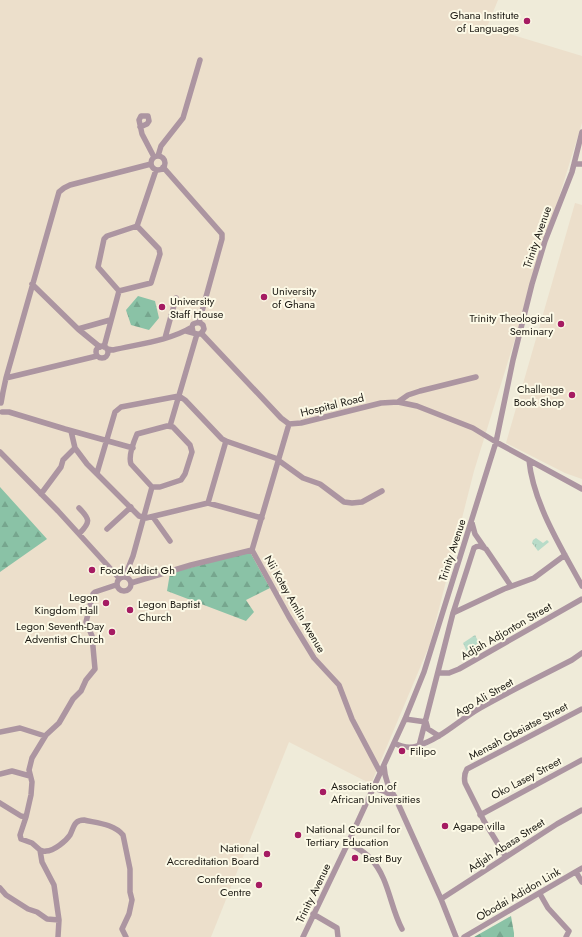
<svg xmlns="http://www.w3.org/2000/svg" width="582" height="937" font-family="Jost,sans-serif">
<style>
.education{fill:#ecdfcb}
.grass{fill:url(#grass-tufts)}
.forest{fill:url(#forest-firs)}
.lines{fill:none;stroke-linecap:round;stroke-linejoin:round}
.minor{stroke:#ac95a1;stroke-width:5.5}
.poi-dot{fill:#a51b62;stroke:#fcf9e6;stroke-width:1.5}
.labels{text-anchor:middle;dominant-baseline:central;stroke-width:4;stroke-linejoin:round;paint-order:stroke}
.poi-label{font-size:11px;fill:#1b1913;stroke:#fcf9e6;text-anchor:start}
.street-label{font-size:11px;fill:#1b1913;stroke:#fcf9e6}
</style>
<defs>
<pattern id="grass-tufts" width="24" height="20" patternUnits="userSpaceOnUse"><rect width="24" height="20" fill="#b8dbc8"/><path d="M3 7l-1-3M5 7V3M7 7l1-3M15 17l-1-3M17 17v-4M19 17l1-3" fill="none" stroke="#9ebbab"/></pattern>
<pattern id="forest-firs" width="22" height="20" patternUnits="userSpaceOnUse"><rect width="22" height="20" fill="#8ac2a6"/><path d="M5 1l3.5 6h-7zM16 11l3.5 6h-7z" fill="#76a68e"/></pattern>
</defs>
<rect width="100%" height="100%" fill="#efebd9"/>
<!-- education -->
<path class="education" d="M0,0H498L487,27L582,56V123L474,471L430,644L371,784L289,742L211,937H0Z
M575,203L582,205V479L565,473L506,443Z"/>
<!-- grass -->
<path class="grass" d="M536,538L543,543L547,540L549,542L538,551L532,543L533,540Z
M475,635L481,647L468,654L463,643Z"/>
<!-- forest -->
<path class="forest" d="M138,296L155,301L159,318L149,330L131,325L126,310Z
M0,487L47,539L0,572Z
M250,552L270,588L246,600L254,612L246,621L167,591L170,573Z
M511,916L514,933V937H474Z"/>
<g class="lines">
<!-- minor -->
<path class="minor" d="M140,127L147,124L149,121L148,116H141L139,120L142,134L154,157
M151 163a7 7 0 1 1 14 0a7 7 0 1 1-14 0Z
M158,156L161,146L183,118L200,60
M574,164H582
M163,167L222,234V239L199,322
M32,284L78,329L100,347
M119,291L151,283L160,254L159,249L137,226
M78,329L110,320
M186,331L197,334H201L204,329L203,325L199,322L193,324L192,327L193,332
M201,333L281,418L289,424L301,423L381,403L398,402L417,406L473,428L496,442L582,489
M165,338L176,298
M96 352a6 6 0 1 1 12 0a6 6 0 1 1-12 0Z
M104,347L119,291L98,267L104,239L107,236L137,226L156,170
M107,349L113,350C138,344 169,341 192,327
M6,378L59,192L64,188L70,185L151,164
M398,402L408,395L420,391L476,377
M1,403L3,392L6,378L97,356
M2,412H9L65,429L133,448
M167,426L173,427L190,445L192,452L185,474L181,480L160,487H152L131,464C128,456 134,441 137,434Z
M170,426L197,334
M71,431L75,448L87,464L139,516L146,518L208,503L226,441L222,439L185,400L179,396L121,407L115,412L97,473
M226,441L278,459
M0,452L58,511L119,578
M278,460L303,478L320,484L344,502L352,503L362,502L382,491
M529,460C533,503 562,549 582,586
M41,494L61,467L63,460L75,448
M208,503L262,518
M79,508C90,519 91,522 79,534
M153,517L170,541
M472,523L475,534L484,547
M107,529L131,507
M252,550L289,617L314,658L339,685L352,719L380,772
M252,550L289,424
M125,576L133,556L152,487
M117 584a7 7 0 1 1 14 0a7 7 0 1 1-14 0Z
M131,583L191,565L252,550
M453,613L504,589L534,578L565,555
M438,673H449L459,669L582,599
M405,719L426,722L428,729L439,736
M0,732L20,728L45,736
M394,743C402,747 409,749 417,746C441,739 459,720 480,708C510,691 541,676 572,660L582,653
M419,746L453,613L474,548C478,545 481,546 486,549L511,586
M384,766C385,781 389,787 396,799L441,899L456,937
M0,774L12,771L30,776
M373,788L384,791L395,798
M0,803L21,816L26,817
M480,815L582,760
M348,843C356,847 365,852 371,859C389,878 390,907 402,929
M40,850C42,851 44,852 46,851C54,851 66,841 70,835C74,827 74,820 84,820C97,823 114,824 123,835L130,869V892L132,900L129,914L122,929L126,937
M506,857L484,821L465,783C464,778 464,774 467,769L582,709
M576,872L582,882
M0,888L6,895L28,909L37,912L47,919L59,920
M540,894L548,908L569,931L566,937
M441,899L557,824L582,810
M313,914L337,928L338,937
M58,937L59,920L54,885L42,862L40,850L32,843L21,839L20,835L26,817L31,795L32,782L29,770L32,758L46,735L59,723L73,699L81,691L86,680L95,669L92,636L86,622L93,594L95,592L116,585
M303,937L348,843L405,719L424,672L496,442L513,360L532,284L545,241L572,172L582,132
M464,937L582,868"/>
</g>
<!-- markers -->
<g class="poi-dot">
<circle cx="527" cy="21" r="4"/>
<circle cx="264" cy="297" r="4"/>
<circle cx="162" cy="307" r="4"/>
<circle cx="561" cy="324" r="4"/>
<circle cx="572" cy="395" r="4"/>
<circle cx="92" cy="570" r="4"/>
<circle cx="106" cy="603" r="4"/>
<circle cx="130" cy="610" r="4"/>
<circle cx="112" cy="632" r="4"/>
<circle cx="402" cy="751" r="4"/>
<circle cx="323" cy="792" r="4"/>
<circle cx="445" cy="826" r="4"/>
<circle cx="298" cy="835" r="4"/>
<circle cx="267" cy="854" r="4"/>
<circle cx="355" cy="858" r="4"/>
<circle cx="259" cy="885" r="4"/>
</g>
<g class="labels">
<!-- poi labels -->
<g class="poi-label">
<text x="519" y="15" text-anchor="end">Ghana Institute<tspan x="519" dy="13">of Languages</tspan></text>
<text x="272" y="291">University<tspan x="272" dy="13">of Ghana</tspan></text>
<text x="170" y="301">University<tspan x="170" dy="13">Staff House</tspan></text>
<text x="553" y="318" text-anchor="end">Trinity Theological<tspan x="553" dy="13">Seminary</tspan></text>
<text x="564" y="389" text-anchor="end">Challenge<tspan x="564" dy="13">Book Shop</tspan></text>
<text x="100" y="570">Food Addict Gh</text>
<text x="98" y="597" text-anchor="end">Legon<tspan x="98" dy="13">Kingdom Hall</tspan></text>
<text x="138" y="604">Legon Baptist<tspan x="138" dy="13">Church</tspan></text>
<text x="104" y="626" text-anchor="end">Legon Seventh-Day<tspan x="104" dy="13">Adventist Church</tspan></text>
<text x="410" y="751">Filipo</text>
<text x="331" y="786">Association of<tspan x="331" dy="13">African Universities</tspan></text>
<text x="453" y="826">Agape villa</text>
<text x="306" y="829">National Council for<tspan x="306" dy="13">Tertiary Education</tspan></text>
<text x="259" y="848" text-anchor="end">National<tspan x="259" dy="13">Accreditation Board</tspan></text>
<text x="363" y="858">Best Buy</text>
<text x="251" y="879" text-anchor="end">Conference<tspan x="251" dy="13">Centre</tspan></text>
</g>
<!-- street labels -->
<g class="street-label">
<text transform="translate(537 237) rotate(-71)">Trinity Avenue</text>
<text transform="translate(332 405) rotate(-14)">Hospital Road</text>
<text transform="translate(452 550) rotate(-72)">Trinity Avenue</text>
<text transform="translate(295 604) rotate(60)">Nii Kotey Amlin Avenue</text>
<text transform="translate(506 631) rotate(-30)">Adjah Adjonton Street</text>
<text transform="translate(484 697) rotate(-30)">Ago Ali Street</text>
<text transform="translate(518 731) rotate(-28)">Mensah Gbeiatse Street</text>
<text transform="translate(526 778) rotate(-28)">Oko Lasey Street</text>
<text transform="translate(506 845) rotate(-33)">Adjah Abasa Street</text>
<text transform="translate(313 893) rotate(-64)">Trinity Avenue</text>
<text transform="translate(518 894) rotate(-30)">Obodai Adidon Link</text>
</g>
</g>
</svg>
